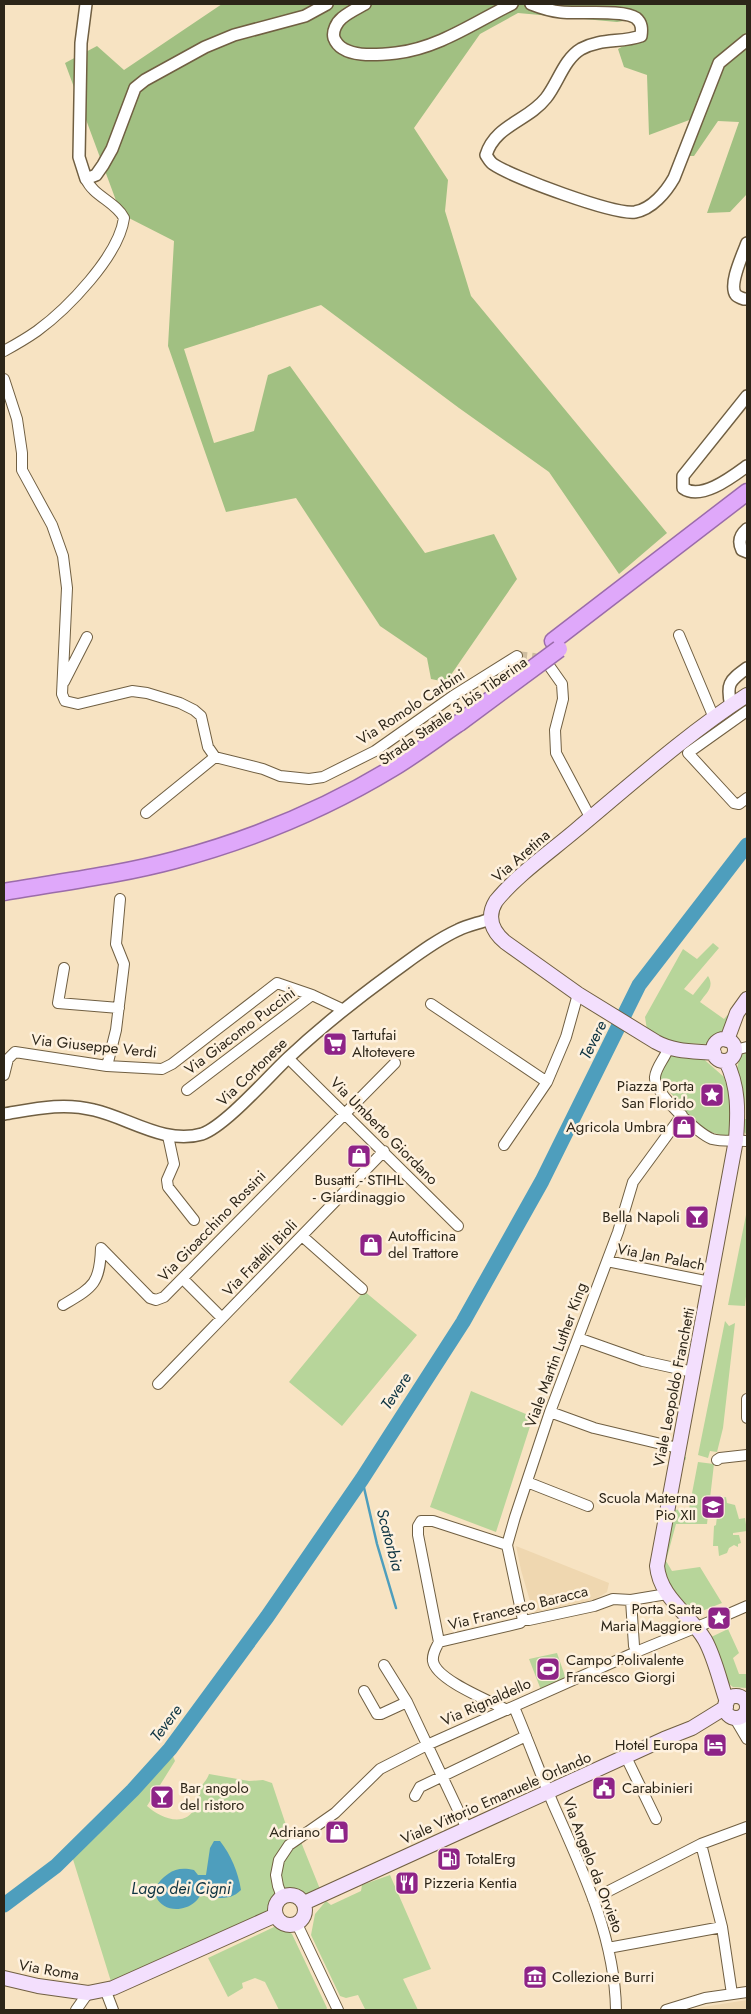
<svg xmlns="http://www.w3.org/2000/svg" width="751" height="2014" font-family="Jost,sans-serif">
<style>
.built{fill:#efd7b0}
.green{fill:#b7d59a}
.forest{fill:#a1c082}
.water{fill:#4e9ebd}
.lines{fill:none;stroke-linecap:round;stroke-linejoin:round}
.stream{stroke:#4e9ebd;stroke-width:2.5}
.river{stroke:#4e9ebd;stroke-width:15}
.minor-tunnel{stroke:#cebda0;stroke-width:10;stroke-dasharray:10 5;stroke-linecap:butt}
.minor-casing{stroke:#705f42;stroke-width:12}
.tertiary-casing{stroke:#705f42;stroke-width:14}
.secondary-casing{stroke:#705f42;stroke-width:16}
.trunk-casing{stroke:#9b6caa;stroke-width:19}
.minor{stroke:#fff;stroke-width:10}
.tertiary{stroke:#fff;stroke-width:11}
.secondary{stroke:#f3dffd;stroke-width:14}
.trunk{stroke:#dfa8fa;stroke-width:16}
.trunk-bridge-casing{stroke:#9b6caa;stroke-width:19;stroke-linecap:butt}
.trunk-bridge{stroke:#dfa8fa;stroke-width:16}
.labels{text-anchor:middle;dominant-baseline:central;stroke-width:5;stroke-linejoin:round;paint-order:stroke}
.street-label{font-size:15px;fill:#2c2518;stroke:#fef1de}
.poi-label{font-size:15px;fill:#2c2518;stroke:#fef1de;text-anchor:start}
.water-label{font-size:16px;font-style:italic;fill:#0e3442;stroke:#fef1de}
</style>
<rect width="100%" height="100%" fill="#f7e3c2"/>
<!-- built -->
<path class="built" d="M516,1546L609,1583L607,1592L589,1603L541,1614L529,1612L532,1608L521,1570Z
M747,2000V2010H687L703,2007Z"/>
<!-- green -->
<path class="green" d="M713,943L719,948L684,989L693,995L708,976C715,987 706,993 700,1002L724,1019L731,1011L725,1028L714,1039L705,1044L669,1043L647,1030L645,1017L683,949L697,959Z
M747,1050L745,1119H747V1135L742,1130L737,1068L740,1057Z
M670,1052L699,1055L724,1077L732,1102L734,1132L729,1136C706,1134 697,1124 680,1109L683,1106L663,1085L661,1086L660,1075Z
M747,1210V1287L745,1306L728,1305Z
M364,1291L417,1335L342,1426L289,1382Z
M725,1321L729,1326L735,1323L723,1428L717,1452L710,1451L708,1458L698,1455Z
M471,1391L533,1417L496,1532L430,1507Z
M680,1456L686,1457V1460L684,1459L674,1510L689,1509L698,1462L714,1464L707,1524H676L666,1561L672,1571L700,1567L722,1603L692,1615L672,1592L661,1571Z
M726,1497L727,1503L735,1505L739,1519L745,1518L747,1531L733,1533V1535H739L741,1543L738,1544V1547L734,1545L729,1548L727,1553L719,1556L718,1546H713L714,1526L716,1525L719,1499Z
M728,1629L739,1653L733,1658L739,1674H747V1688L733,1687L729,1684L707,1639Z
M557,1653L566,1679L541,1690L529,1659Z
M170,1749L175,1761L147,1806C160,1818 186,1829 196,1806C199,1800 198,1793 201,1787C204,1782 207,1780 209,1774L249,1781L263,1780L272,1783L286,1825L299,1837L322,1894L301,1899C290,1890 277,1896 275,1910L113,1988L71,1853L133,1790Z
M390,1875L431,1969L403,1979L418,2010H363L365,2009L358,1995L346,1998L340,1996L311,1935L315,1914L326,1901L331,1905L361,1891L362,1885Z
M274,1927L283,1928L292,1934L327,2008L326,2010H279L265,1982L255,1978L242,1983L243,1988L228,1997L208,1958Z"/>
<!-- forest -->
<path class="forest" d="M222,4H747V194L730,212L707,213L739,122L718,121L694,156H678L692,119L649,135L647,75L624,67L618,49L647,32L643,18L617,22L518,13L480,34L414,128L448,180L445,211L471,296L667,533L619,574L549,472L459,408L321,305L184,349L214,443L254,431L268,375L290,366L425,553L494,534L517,579L446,682L431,679L427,658L380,626L296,498L226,512L168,346L174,241L121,214L65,63L97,46L124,70Z"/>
<!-- water -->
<path class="water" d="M214,1841H220C231,1855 238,1872 241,1890C234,1897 228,1898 218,1898L208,1882C202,1889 202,1896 195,1902C171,1922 137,1895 168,1874C176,1868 184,1868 194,1870L198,1875H206L210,1848Z"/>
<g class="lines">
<!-- stream -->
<path class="stream" d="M362,1479L377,1544L396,1608"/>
<!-- river -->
<path class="river" d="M4,1905L56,1866L133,1790L170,1749L267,1617L362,1479L463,1322L542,1181L639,985L747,845"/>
<!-- minor-tunnel -->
<path class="minor-tunnel" d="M517,656L534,658L545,664"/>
<!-- minor casing -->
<g class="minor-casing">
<path id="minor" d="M4,351C15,345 27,338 37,331C67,309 119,256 124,218C116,202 93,196 86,179
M4,379L17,419L22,453V470L52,525L63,556L67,588L62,694L65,701L78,704L132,691L147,693L180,703L194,710L201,716L208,747L215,757L263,769L280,776L309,779L323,777L375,751L453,696L517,656
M679,635L714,718
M550,667L562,684L563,699L555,730L556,753L590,817
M64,682L87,637
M747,711L688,753L734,803L739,804L747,798
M146,813L215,757
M64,968L58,1003L119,1008
M431,1004L547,1082
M668,1049C665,1058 656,1067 655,1077C653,1092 698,1134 712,1139C723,1142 736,1140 747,1141
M735,1050L747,1047
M288,1058L458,1226
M107,1066L116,1030L124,964L116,944L120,899
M4,1075L8,1059L15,1052L107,1066L162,1069L172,1064L277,983L312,995L342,1009
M187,1090L312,995
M168,1136L174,1164L167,1180L168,1187L194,1220
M504,1145L547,1082L566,1037L578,994
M302,1236L362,1289
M607,1261L710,1282
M183,1279L222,1318
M63,1305C93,1287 100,1284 101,1248L150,1298L156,1300L164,1297L395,1063
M578,1338L643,1361L693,1372
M158,1384L384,1151
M747,1399V1418
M550,1412L594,1428L678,1448
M717,1460L720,1458L747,1455
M527,1482L588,1506
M507,1545L433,1521H421L418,1526V1535L439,1642L520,1623L523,1620H529L594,1606L613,1599L631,1600L667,1594
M631,1600L634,1646
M724,1616L747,1606
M523,1620L507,1545L515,1517L550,1412L618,1232L633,1182L682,1115
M439,1642C436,1648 432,1654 433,1661C436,1680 490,1701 507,1710
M384,1665L407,1702L467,1829
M364,1691L377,1714H381L407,1702
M514,1707C528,1740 540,1773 554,1806C583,1871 615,1938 616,2010
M745,1713L747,1724
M734,1717L747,1739
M626,1757L656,1819
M415,1796L420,1787L526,1736
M701,1844L722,1927L732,1994
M282,1897L278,1886L276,1875L279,1860L289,1845L335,1813L380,1769L427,1745L636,1652L719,1618
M593,1899L701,1844L747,1827
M297,1924L338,2010
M608,1948L722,1927
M105,1989L113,2010
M76,2010L88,1993
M666,2010L705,1998L747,1992"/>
</g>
<!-- tertiary casing -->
<g class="tertiary-casing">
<path id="tertiary" d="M86,4L81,43L79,157L86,179L96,175L103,165L112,149L135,88L145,80L205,47L234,35L305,16L327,4
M365,4C358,8 349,12 342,18C337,22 332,31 334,38C342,59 378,55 396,53C439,48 475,22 512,4
M531,4C541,8 551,11 561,12C579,14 624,9 636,18C642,23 642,29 641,36C621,43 601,38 581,49C564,59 558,83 546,98C528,121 495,125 486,155C488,158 490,162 493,164C512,177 614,215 635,212C652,209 666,192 674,178L719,63L747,40
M747,243C743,254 728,285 736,295C738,297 741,298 744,299H747
M747,396L683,476V488C701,501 732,477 747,466
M747,529C740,535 738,542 742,550L747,552
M731,706C726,684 729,681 747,668
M4,1114C34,1109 63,1102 94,1110C129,1118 165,1145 202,1134C225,1126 267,1078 287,1059C320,1028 355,1000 392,973C413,958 434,941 458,930C468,925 480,923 490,919"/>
</g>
<!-- secondary casing -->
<g class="secondary-casing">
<path id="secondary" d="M713 1050a11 11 0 1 1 22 0a11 11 0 1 1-22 0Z
M727,1040L737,1013L747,999
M714,1053C693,1051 674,1052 656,1042L578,994L505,942C492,931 486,917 496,901C517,875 550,852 576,830C630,785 688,733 747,695
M726,1061C739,1087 738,1112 736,1140L657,1566C660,1598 690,1614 705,1640C715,1658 720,1682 727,1702
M725 1707a11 11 0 1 1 22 0a11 11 0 1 1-22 0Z
M275 1910a15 15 0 1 1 30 0a15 15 0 1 1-30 0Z
M304,1903L664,1739L692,1728L726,1707
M4,1978L38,1986L88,1993L113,1988L276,1915"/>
</g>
<!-- trunk casing -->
<g class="trunk-casing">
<path id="trunk" d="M553,641L747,492
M4,892C61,882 119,875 175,860C250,840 327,808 393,768C416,754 437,738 459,723"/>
</g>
<!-- minor -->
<use href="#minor" class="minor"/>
<!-- tertiary -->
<use href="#tertiary" class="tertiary"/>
<!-- secondary -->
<use href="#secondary" class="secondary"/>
<!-- trunk -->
<use href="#trunk" class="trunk"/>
<!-- trunk-bridge casing -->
<g class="trunk-bridge-casing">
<path id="trunk-bridge" d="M459,723L559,649"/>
</g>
<!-- trunk-bridge -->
<use href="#trunk-bridge" class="trunk-bridge"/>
</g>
<!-- icons -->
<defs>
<g id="supermarket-square" transform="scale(1.25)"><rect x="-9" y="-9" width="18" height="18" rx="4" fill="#8e2387" stroke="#fef1de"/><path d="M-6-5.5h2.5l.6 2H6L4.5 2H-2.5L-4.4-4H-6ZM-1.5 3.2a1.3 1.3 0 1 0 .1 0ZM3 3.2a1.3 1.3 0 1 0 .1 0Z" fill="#fff"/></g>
<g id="sight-square" transform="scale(1.25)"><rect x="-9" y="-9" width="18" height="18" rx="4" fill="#8e2387" stroke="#fef1de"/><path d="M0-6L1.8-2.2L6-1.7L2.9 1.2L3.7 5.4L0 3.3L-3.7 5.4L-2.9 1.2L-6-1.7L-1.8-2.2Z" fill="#fff"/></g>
<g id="shop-square" transform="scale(1.25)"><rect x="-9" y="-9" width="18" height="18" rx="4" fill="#8e2387" stroke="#fef1de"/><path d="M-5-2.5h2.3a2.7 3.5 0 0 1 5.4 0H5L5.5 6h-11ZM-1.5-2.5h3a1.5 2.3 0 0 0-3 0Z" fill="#fff"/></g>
<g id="bar-square" transform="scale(1.25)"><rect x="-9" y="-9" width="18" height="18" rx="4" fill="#8e2387" stroke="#fef1de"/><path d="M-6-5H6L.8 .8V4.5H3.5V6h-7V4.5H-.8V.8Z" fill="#fff"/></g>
<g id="school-square" transform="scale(1.25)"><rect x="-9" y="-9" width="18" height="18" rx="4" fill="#8e2387" stroke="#fef1de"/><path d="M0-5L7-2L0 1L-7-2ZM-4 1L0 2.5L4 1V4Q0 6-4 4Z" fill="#fff"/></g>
<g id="stadium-square" transform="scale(1.25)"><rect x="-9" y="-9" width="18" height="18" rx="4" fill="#8e2387" stroke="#fef1de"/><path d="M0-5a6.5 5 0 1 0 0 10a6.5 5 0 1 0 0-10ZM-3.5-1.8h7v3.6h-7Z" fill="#fff"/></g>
<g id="hotel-square" transform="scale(1.25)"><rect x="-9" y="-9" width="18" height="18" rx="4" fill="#8e2387" stroke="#fef1de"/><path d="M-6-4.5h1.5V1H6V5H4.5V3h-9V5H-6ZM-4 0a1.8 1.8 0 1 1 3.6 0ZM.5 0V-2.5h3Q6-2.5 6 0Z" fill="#fff"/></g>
<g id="civic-square" transform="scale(1.25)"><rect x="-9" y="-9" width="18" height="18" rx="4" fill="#8e2387" stroke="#fef1de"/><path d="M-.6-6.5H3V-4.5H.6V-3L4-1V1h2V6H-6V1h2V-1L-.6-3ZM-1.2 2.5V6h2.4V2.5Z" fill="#fff"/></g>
<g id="fuel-square" transform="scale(1.25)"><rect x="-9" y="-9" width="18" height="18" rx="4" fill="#8e2387" stroke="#fef1de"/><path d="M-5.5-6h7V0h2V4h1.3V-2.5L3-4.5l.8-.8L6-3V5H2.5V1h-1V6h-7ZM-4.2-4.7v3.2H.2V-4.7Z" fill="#fff"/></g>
<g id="restaurant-square" transform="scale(1.25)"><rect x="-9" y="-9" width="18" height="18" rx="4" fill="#8e2387" stroke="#fef1de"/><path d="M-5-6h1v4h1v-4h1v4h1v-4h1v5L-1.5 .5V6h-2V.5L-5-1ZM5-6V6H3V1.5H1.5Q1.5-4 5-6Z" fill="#fff"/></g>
<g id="museum-square" transform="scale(1.25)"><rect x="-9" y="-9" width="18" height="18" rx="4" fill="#8e2387" stroke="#fef1de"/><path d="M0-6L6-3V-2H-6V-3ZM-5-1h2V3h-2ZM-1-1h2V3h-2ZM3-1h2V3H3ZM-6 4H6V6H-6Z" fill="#fff"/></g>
</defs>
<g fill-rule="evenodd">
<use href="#supermarket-square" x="335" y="1044"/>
<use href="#sight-square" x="712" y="1095"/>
<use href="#shop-square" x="684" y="1127"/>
<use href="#shop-square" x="359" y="1156"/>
<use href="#bar-square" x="697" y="1217"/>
<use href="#shop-square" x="371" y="1245"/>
<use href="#school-square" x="713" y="1507"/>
<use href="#sight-square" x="719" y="1618"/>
<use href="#stadium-square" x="548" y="1669"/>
<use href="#hotel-square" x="715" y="1745"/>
<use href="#civic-square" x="604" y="1788"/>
<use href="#bar-square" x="162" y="1797"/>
<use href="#shop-square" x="337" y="1832"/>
<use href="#fuel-square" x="449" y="1859"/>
<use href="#restaurant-square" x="407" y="1883"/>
<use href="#museum-square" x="535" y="1977"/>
</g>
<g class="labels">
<!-- street labels -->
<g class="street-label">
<text transform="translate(411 707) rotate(-33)">Via Romolo Carbini</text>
<text transform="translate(453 711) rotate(-35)">Strada Statale 3 bis Tiberina</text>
<text transform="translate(521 856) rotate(-41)">Via Aretina</text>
<text transform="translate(240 1031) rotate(-37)">Via Giacomo Puccini</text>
<text transform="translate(94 1046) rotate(6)">Via Giuseppe Verdi</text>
<text transform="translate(252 1072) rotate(-44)">Via Cortonese</text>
<text transform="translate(384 1131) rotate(45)">Via Umberto Giordano</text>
<text transform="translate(212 1226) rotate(-46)">Via Gioacchino Rossini</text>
<text transform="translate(661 1257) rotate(11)">Via Jan Palach</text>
<text transform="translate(260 1258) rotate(-46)">Via Fratelli Bioli</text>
<text transform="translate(556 1355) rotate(-70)">Viale Martin Luther King</text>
<text transform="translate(674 1387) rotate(-79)">Viale Leopoldo Franchetti</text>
<text transform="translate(518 1608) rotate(-14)">Via Francesco Baracca</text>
<text transform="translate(486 1702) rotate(-24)">Via Rignaldello</text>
<text transform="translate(496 1798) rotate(-24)">Viale Vittorio Emanuele Orlando</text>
<text transform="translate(593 1865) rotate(69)">Via Angelo da Orvieto</text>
<text transform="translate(49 1970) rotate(10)">Via Roma</text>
</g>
<!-- poi labels -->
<g class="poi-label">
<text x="352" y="1035">Tartufai<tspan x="352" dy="17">Altotevere</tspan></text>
<text x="694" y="1086" text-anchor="end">Piazza Porta<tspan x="694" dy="17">San Florido</tspan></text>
<text x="666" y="1127" text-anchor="end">Agricola Umbra</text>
<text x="359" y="1180" text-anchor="middle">Busatti - STIHL<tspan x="359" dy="17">- Giardinaggio</tspan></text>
<text x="680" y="1217" text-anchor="end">Bella Napoli</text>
<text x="388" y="1236">Autofficina<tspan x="388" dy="17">del Trattore</tspan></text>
<text x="696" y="1498" text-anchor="end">Scuola Materna<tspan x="696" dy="17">Pio XII</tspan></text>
<text x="702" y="1609" text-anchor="end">Porta Santa<tspan x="702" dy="17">Maria Maggiore</tspan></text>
<text x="566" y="1660">Campo Polivalente<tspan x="566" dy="17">Francesco Giorgi</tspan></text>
<text x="698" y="1745" text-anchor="end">Hotel Europa</text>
<text x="180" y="1788">Bar angolo<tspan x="180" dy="17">del ristoro</tspan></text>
<text x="622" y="1788">Carabinieri</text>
<text x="320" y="1832" text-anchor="end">Adriano</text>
<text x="466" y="1859">TotalErg</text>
<text x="424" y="1883">Pizzeria Kentia</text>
<text x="552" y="1977">Collezione Burri</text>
</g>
<!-- water labels -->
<g class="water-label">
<text transform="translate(593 1040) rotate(-64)">Tevere</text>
<text transform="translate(396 1391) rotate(-56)">Tevere</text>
<text transform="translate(390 1540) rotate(75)">Scatorbia</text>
<text transform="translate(166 1723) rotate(-53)">Tevere</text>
<text x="181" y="1888">Lago dei Cigni</text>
</g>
</g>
<!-- border -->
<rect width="751" height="2014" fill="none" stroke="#2c2518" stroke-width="10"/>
</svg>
